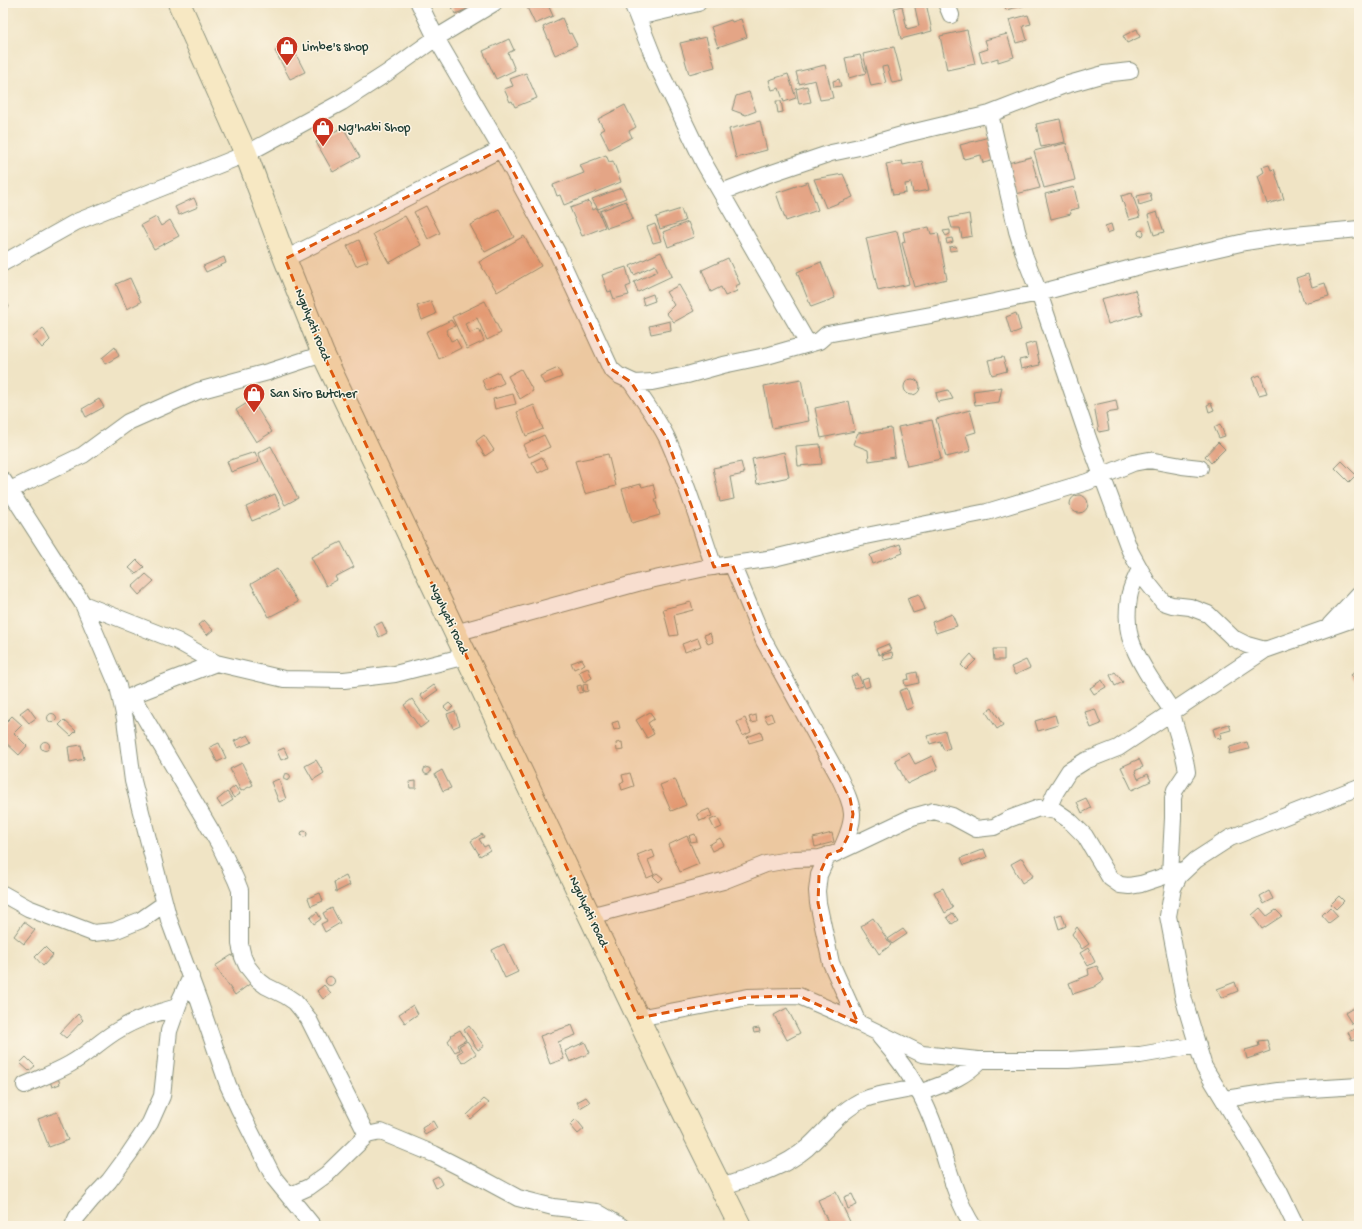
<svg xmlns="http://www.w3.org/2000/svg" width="1362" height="1229" font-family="'Gochi Hand',sans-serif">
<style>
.building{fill:#e4a586}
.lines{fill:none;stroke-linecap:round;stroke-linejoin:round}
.street-casing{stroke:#88907c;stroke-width:18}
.secondary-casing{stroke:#88907c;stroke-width:24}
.street{stroke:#fff;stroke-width:16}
.secondary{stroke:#f7e8c3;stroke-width:22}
.marked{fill:#de580e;fill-opacity:0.2;stroke:#de580e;stroke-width:3;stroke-dasharray:8 5;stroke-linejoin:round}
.labels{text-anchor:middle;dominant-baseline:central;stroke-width:3;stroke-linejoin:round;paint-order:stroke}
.poi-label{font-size:13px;fill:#1f3d34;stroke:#fcf5e5;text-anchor:start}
.street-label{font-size:13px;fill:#1f3d34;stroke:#fcf5e5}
</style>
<rect width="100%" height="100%" fill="#fcf5e5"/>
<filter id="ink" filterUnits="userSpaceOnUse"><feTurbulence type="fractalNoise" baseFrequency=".025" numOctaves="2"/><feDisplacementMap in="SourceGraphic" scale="8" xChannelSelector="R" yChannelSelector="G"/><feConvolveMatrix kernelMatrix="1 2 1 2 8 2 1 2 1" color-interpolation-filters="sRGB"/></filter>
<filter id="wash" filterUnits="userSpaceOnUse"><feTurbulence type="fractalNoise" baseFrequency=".012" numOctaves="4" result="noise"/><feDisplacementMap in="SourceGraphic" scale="16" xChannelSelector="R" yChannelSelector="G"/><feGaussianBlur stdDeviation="0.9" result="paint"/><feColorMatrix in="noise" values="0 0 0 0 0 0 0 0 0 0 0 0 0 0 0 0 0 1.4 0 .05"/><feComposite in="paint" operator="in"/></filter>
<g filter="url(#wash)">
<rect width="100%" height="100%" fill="#f0e4c5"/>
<g id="blocks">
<!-- building -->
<path class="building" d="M450,3H471L473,7L455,14Z
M525,3H541L543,7L548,5L553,16L535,24Z
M914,3H926L932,31L901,39L894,8L902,6L907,29L919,26Z
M1004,3H1029L1030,4L1006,10Z
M1028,15L1031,24L1023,26L1027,40L1016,43L1009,20Z
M562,18L569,34L571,33L577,45L555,55L543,27Z
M741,19L747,37L718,47L711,27L731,20L732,22Z
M1137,29L1140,37L1127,43L1123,36Z
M967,30L975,64L947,70L940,36Z
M1007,34L1014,57L998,62V58L982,63L979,52L988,49L985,40Z
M706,37L715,67L689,74L680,43Z
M509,39L514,50L508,53L515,70L496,79L483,51Z
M290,43L305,72L290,79L275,51Z
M894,47L903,81L892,83L887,66L882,67L886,83L871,86L863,54Z
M860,55L866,73L849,78L845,58Z
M825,65L833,98L820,100L815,80L799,84L796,72Z
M526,73L537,98L515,107L512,101L510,102L504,89L513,86L510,79Z
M788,74L796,98L784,102L779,88L772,90L769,80Z
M839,79L841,86L834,87L833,81Z
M807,86L811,102L799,104L796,89Z
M749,92L756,111L746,115L732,110L736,96Z
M776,101H781L783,112L778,113Z
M625,105L636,127L629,131L632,137L609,149L600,131L604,129L598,119Z
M1060,119L1065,142L1041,147L1036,124Z
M760,121L767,150L736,158L729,129Z
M343,127L360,157L333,172L316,142Z
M989,137L995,160L983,163L981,155L964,159L960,145Z
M1066,143L1075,180L1044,188L1034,151Z
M606,155L609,162L613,161L621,182L564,205L560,195L557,196L553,185L584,173L580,165Z
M1031,157L1040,188L1016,194L1008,163Z
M902,161L903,165L922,161L929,190L913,193L911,183L905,184L906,193L893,195L886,164Z
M1269,165L1271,170L1274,169L1284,199L1267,204L1258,176L1264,172L1262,167Z
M843,174L853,197L826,208L814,179Z
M808,182L818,210L786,221L776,193Z
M1074,187L1079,208L1070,210L1071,214L1051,219L1045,194Z
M621,188L626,198L598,209L592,199Z
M1132,193L1140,217L1129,220L1121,196Z
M1150,193L1152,201L1139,205L1137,196Z
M194,198L198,207L179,215L175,207Z
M589,201L593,210L597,208L605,227L582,236L570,208Z
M626,201L633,219L607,228L600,211Z
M426,206L440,233L428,239L414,212Z
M499,209L514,237L485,252L470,225Z
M681,209L685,221L660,229L656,217Z
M1157,212L1164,232L1154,235L1148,215Z
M969,214L972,236L962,238L960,228H952L949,218Z
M405,216L421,245L389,263L373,234Z
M156,217L161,226L170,220L179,236L154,249L141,225Z
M688,222L694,237L668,247L663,232Z
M655,224L661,241L653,243L647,227Z
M1111,224L1113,231L1107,233L1105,226Z
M929,227L931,234L938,233L947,279L914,287L902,243L905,242L903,232Z
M1138 233a3 3 0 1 1 6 0a3 3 0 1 1-6 0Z
M950,230V234L946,236L943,231Z
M897,231L909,284L878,291L866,238Z
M524,236L541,266L497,292L479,262Z
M952,238L953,242L947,244L946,239Z
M359,240L368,261L356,266L347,246Z
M956,246L957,250L950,251L949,247Z
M661,252L672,276L638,292L634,282L658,271L655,265L634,275L630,266Z
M224,257L226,263L206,272L203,266Z
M728,258L740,284L735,286L737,291L725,296L721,287L711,292L702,270Z
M821,262L835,298L811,307L797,272Z
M626,267L631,285L626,287L629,295L614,299L611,291L608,292L602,275Z
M1308,274L1312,287L1325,283L1329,296L1304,303L1296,278Z
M130,278L141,302L127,309L116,284Z
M679,285L694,311L674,322L666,313L674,305L666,292Z
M1135,290L1142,314L1108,324L1101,299Z
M653,294L655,301L644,305L642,298Z
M5,298L9,307L3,309V299Z
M431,301L436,314L422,320L417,306Z
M485,301L501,333L487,340L477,318L465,324L470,333L479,329L484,341L467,349L452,317Z
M1016,313L1021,330L1011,334L1006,317Z
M451,320L455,326L446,330L451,341L456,339L461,348L439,359L426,332Z
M670,321L671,330L651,334L649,326Z
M43,328L50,340L42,348L33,337Z
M1035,342L1040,365L1021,369L1019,360L1028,358L1025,345Z
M115,347L119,356L105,364L102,358Z
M1003,357L1007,371L992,375L988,360Z
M558,368L562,377L544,384L540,376Z
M521,369L533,391L520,399L508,376Z
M499,372L504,383L487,391L482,380Z
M1260,375L1267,393L1259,395L1252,378Z
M801,379L809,421L772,428L764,386Z
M904 387a8 8 0 1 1 16 0a8 8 0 1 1-16 0Z
M1002,387L999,402L975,405L973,391Z
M948,390L953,399L938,402L936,393Z
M513,394L516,404L495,409L493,399Z
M99,399L104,407L86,417L82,409Z
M252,400L272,432L256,442L236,410Z
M1116,400L1118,411L1106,413L1109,430L1099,432L1094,405Z
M849,401L855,431L821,438L815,408Z
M1211,403L1214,410L1209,412L1207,405Z
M534,405L543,429L526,436L517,412Z
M970,410L976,432L966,435L971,451L946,457L936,419Z
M932,420L941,459L907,466L898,427Z
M1220,424L1225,436L1219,438L1214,427Z
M891,428L895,457L869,461L868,450L853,444L858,433Z
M484,435L494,450L485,456L476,441Z
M544,435L550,447L529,457L523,445Z
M1218,442L1225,449L1211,463L1205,456Z
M820,444L822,464L798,466L796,446Z
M271,446L298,498L285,505L258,453Z
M255,452L259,462L231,472L227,461Z
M784,452L789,477L757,484L752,459Z
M608,454L616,486L585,494L575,461Z
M542,457L548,468L538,473L532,462Z
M1342,461L1356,475L1349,482L1335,468Z
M741,462L744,474L730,477L734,499L720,502L713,468Z
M641,484L642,487L653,484L657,499H655L660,515L632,523L622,489Z
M275,494L281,509L252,521L246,507Z
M1070 504a9 9 0 1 1 18 0a9 9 0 1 1-18 0Z
M341,542L354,567L335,577L337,580L326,586L311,557Z
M900,544L903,553L873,564L870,555Z
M137,560L144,567L136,574L129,568Z
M277,569L298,602L269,617L251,584Z
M146,574L154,581L139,595L132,587Z
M919,594L925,609L913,613L907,598Z
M691,602L693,610L674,615L678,635L670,636L663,609Z
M952,614L957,626L936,633L932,622Z
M204,620L213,630L207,635L198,625Z
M382,622L387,633L379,637L374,626Z
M710,633L713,642L708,644L704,635Z
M698,638L701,646L685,652L682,644Z
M888,644L891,650L879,655L876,649Z
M993,649H1004V660H994Z
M892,652L893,658L884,660L882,655Z
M971,654L976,660L966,670L961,665Z
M582,659L585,664L574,669L571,663Z
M1026,660L1030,668L1015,675L1011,667Z
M588,668L592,678L584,682L579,672Z
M1359,669V682L1357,683L1351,675Z
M917,672L919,683L905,686L904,680L909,679L908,674Z
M1115,672L1123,682L1115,686L1110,675Z
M858,674L863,686L855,688L851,677Z
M868,678L870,686L865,688L862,680Z
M1102,680L1106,687L1094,694L1090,688Z
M587,684L588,691L584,692L583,685Z
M434,685L438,690L424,700L420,695Z
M581,685L583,692L579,693L577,686Z
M907,688L913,707L906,710L899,691Z
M412,699L428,722L420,728L404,705Z
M449,703L453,707L448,711L444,707Z
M28,707L36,718L29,723L20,713Z
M992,708L1003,725L997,729L986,712Z
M1095,709L1101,724L1091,728L1085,712Z
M455,711L460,725L453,728L447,714Z
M650,712L654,719L648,723L654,734L647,738L636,720Z
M771,713L774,721L768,723L764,716Z
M47.5 718a4.5 4.5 0 1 1 9 0a4.5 4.5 0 1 1-9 0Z
M756,715L757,722L751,723L749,717Z
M1055,715L1058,725L1038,731L1035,721Z
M12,716L22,725L14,733L27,746L19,755L3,740V725Z
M745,718L751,732L743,736L737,722Z
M64,720L76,731L71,736L59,725Z
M618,721L620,728L614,730L612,723Z
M1229,724L1231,730L1220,733L1221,738L1216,739L1213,729Z
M945,731L950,748L944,750L940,741L930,744L927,736Z
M761,732L763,739L749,743L747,737Z
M248,735L252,742L238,748L234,741Z
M40.5 746a4.5 4.5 0 1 1 9 0a4.5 4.5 0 1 1-9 0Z
M622,742L623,750L617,751L616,743Z
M1247,742L1249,749L1229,754L1230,747Z
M219,743L226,758L217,762L210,747Z
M81,745L84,759L70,762L68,747Z
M284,748L288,757L281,760L277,751Z
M909,753L915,764L932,756L938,769L907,784L895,760Z
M1139,759L1143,767L1135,771L1138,779L1148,774L1151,781L1132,790L1121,767Z
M316,760L324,773L313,780L305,766Z
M242,763L253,785L241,791L230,769Z
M423.5 771a3.5 3.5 0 1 1 7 0a3.5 3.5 0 1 1-7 0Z
M442,770L451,788L443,791L435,774Z
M630,773L634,786L622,790L620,783L624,782L622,775Z
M283.5 777a3.5 3.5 0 1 1 7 0a3.5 3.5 0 1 1-7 0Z
M279,779L286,799L279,802L271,782Z
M675,779L686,805L671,811L660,785Z
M416,781V788H410L409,782Z
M235,786L240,794L234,798L229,791Z
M227,792L233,800L222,807L217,800Z
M1086,798L1091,808L1082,813L1077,802Z
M709,809L712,816L700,821L697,814Z
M717,817L722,827L715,830L710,820Z
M301 834a3 3 0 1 1 6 0a3 3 0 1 1-6 0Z
M832,833L834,842L815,847L813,838Z
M482,834L484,837L479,839L484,847L488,845L490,850L480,856L471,841Z
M695,834L697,841L691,842L689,836Z
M687,836L699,864L680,872L668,845Z
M720,838L724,845L712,851L709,845Z
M652,849L655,857L648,860L654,875L647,878L637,855Z
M984,849L987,857L964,865L961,858Z
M1022,858L1033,876L1022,883L1011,864Z
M657,873L663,878L659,882L653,876Z
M346,876L350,885L336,892L334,882Z
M943,888L953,908L945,913L934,892Z
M1269,891L1273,899L1264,904L1260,896Z
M320,893L323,901L311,906L308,898Z
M1339,896L1344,901L1336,909L1331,904Z
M1330,907L1338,916L1329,923L1322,915Z
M332,908L340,923L325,932L321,924L327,921L323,913Z
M1260,908L1267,916L1276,910L1282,916L1262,929L1252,915Z
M317,912L321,919L314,924L310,918Z
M953,913L958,920L952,924L947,917Z
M1062,914L1066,926L1059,929L1055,916Z
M873,918L891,945L879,954L861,926Z
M24,922L35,930L24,944L14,936Z
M1077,927L1089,944L1082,949L1072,934Z
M903,929L907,934L892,944L888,939Z
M504,944L518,972L505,978L492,950Z
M45,947L53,955L43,966L35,957Z
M1088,948L1095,962L1088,966L1080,953Z
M232,955L251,983L235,995L215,966Z
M1097,966L1104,980L1094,987L1073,994L1069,983L1089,975L1088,969Z
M325.5 981a4.5 4.5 0 1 1 9 0a4.5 4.5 0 1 1-9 0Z
M1235,982L1238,991L1221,998L1217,989Z
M324,985L331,993L323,999L317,991Z
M413,1005L418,1014L405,1023L399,1014Z
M1355,1007L1359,1015V1020L1352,1024L1345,1013Z
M787,1008L800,1033L787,1040L774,1015Z
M78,1014L83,1020L66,1038L60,1033Z
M572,1025L576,1035L558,1042L564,1059L550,1064L540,1036Z
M469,1026L484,1046L478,1050L464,1030Z
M1359,1027V1038L1352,1041L1348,1032Z
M759,1028L760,1032L754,1033L753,1029Z
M460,1030L466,1040L457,1045L459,1050L455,1052L448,1041L452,1036L451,1035Z
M1267,1040L1270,1051L1247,1059L1245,1050L1259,1046L1258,1041Z
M467,1041L476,1054L463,1063L457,1054L462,1051L459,1046Z
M585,1042L590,1053L570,1062L565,1051Z
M26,1057L35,1066L29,1071L20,1063Z
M56,1072L60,1084L52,1087L48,1075Z
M586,1097L590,1102L580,1108L577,1102Z
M484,1099L489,1103L471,1119L467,1115Z
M57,1112L68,1140L49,1147L38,1119Z
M576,1119L584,1129L578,1134L570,1125Z
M433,1121L437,1128L425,1135L422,1128Z
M438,1176L442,1184L436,1188L432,1179Z
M836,1192L851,1224L846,1226H830L818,1200Z
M852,1194L857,1205L848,1209L844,1197Z"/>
</g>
</g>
<g filter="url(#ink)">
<use href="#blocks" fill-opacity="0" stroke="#88907c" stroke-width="1"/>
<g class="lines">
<!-- street casing -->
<g class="street-casing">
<path id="street" d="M419,3L436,38L501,149L557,252L611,369L618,375L635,383L652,382L687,375L723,365L770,355L819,341L827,334L931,315L1039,293L1132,268L1245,242L1284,236L1359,229
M632,3L655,61L704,163L808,344
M946,3L951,15
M638,17L698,3
M990,114L1017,231L1025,257L1039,293L1088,438L1130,551L1147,582L1163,602L1172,605L1190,607L1208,614L1233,638L1247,645L1265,650L1359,617
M722,192L766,175L831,153L864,146L902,135L990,114L1062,86L1104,74L1130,71
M285,259L365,219L501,149
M3,263L76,222L246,154L342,102L387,73L436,38L494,3
M631,382C643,400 657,418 667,438C686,479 699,524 714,567
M3,480L83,604L118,686L125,719L133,781L169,920L199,1001L228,1085L239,1109L274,1178L313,1226
M10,490L83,455L128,422L198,391L268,372L323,354
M732,564L764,641L839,777C855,811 857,816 841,850
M1140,569C1136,578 1130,588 1129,598C1127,611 1127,625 1130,637C1138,663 1158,690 1173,712
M83,604L177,641L216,663L284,679L344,680L395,674L466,656
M1330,625L1359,594
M455,633L641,582L705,568L774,558L851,539L987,512L1087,482L1133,463L1149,460L1182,466L1200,468
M132,696L219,844L236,880L240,890V944L243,957L247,966L258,980L266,986L286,996L295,1002L308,1018L367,1135
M123,701L138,693L216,663
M1048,809L1055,793L1069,771L1085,761L1118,748L1265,650
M828,855L819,875L817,891L818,903L831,963L858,1023
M1170,875L1173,818V798L1175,790L1187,772C1185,753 1176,732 1172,713
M3,894L28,908L93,933L114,931L141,920L164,904
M590,916L723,881L766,864L794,859L820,858L834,854L912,817L934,811L952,816L976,829L994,827L1009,819L1039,808L1056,811L1069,820L1085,836L1110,878L1120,885L1129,886L1141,884L1186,869
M638,1018L748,997L799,996L836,1012L922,1054L978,1060H1068L1140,1055L1198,1045
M880,1037C888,1046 896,1056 903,1066C919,1088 931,1115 939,1140C949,1169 956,1200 973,1226
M25,1085C40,1078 56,1072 70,1064C88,1054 102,1039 120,1029C138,1018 157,1013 177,1007
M919,1093C945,1083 961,1080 981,1060
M1225,1099L1278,1091L1359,1086
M720,1187C751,1177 782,1169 807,1148C826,1131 841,1109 865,1099C881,1093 900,1092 916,1088
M289,1196L309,1187L327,1174L367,1135L381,1132L434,1154L481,1178L518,1198L553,1207L597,1212L621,1226
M73,1226L77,1217L92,1199L109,1181L129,1154L150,1123L162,1096L169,1031L180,1000L191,977
M1296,1226L1279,1191L1204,1067L1184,1000L1168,916L1173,888L1179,876L1196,860L1230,838L1359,787"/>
</g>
<!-- secondary casing -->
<g class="secondary-casing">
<path id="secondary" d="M179,3L246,154L285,259L323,354L669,1083L740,1226"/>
</g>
<!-- street -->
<use href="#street" class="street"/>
<!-- secondary -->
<use href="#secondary" class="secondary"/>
</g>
</g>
<!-- marked area -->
<path class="marked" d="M501,149L557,252L611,369L631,382L666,437L714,567L732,564L764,641L850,798L853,814L850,832L841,850L828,855L819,875L818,903L831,963L858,1023L799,996L748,997L638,1018L323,354L285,259Z"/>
<!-- icons -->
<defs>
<g id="shop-pin" transform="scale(1.15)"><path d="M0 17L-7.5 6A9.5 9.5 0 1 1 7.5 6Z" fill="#c8321e" stroke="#fcf5e5"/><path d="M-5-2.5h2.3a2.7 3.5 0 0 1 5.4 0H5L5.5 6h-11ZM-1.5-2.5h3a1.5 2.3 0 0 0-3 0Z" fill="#fff"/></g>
</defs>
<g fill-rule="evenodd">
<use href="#shop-pin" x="287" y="47"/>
<use href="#shop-pin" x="323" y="128"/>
<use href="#shop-pin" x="254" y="394"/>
</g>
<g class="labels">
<!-- poi labels -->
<g class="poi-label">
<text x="302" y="47">Limbe's shop</text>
<text x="338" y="128">Ng'habi Shop</text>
<text x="270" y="394">San Siro Butcher</text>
</g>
<!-- street labels -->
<g class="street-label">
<text transform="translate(312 325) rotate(68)">Ngulyati road</text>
<text transform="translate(448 619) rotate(65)">Ngulyati road</text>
<text transform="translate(588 912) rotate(65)">Ngulyati road</text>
</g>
</g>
<!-- margin -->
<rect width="1362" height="1229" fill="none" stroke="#fcf5e5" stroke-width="16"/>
</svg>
